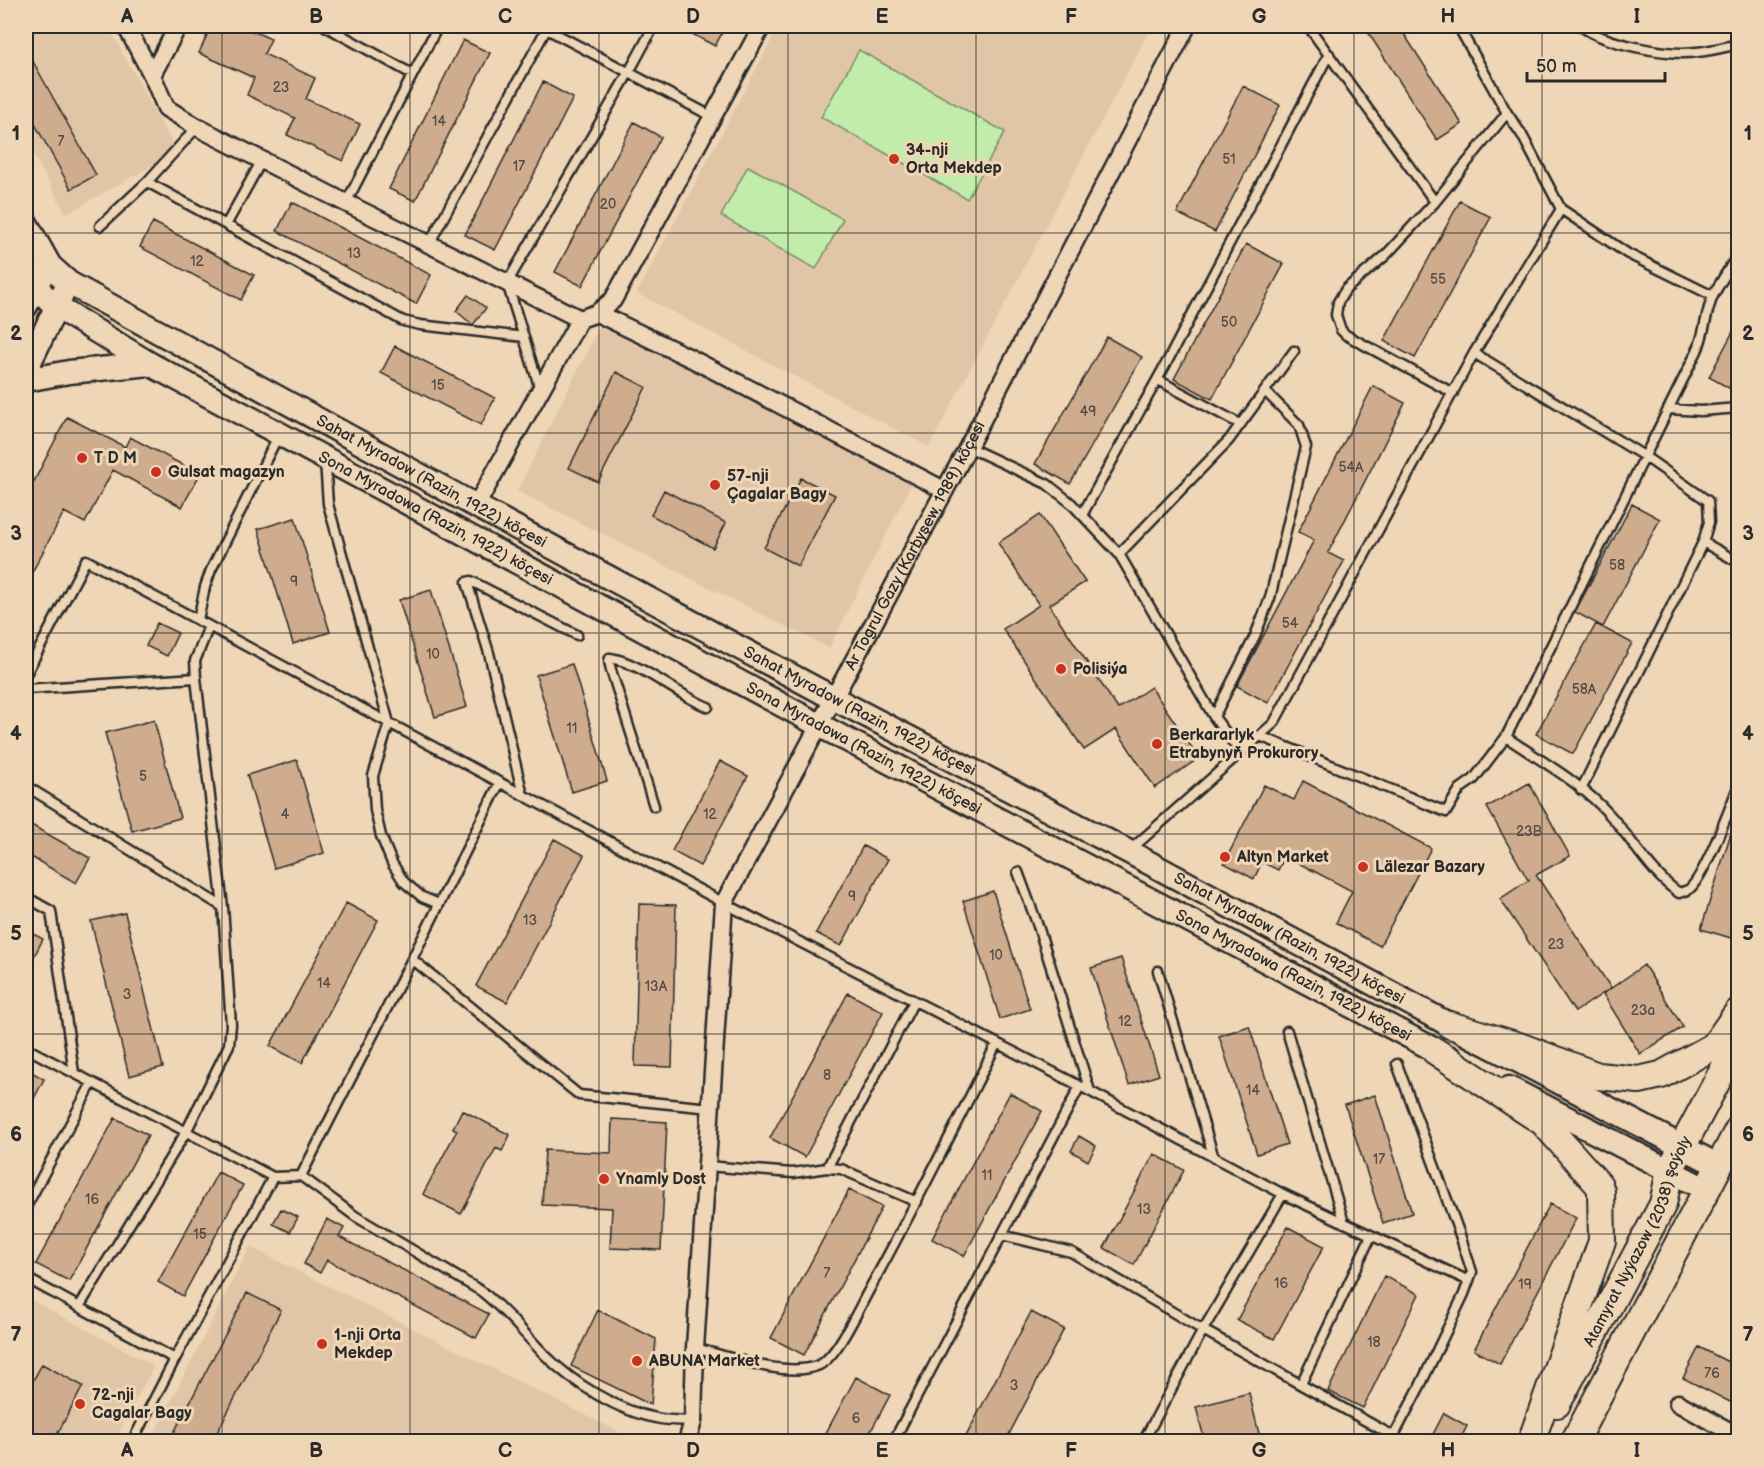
<svg xmlns="http://www.w3.org/2000/svg" width="1764" height="1467" font-family="'Balsamiq Sans',sans-serif">
<style>
.built{fill:#e0c6a7}
.green{fill:#c2eca9;stroke:#768c6a;stroke-width:1.5}
.building{fill:#ceac8d;stroke:#2b2b2b;stroke-width:1.5}
.lines{fill:none;stroke-linecap:round;stroke-linejoin:round}
.service-casing{stroke:#2b2b2b;stroke-width:13}
.minor-casing{stroke:#2b2b2b;stroke-width:21}
.secondary-casing{stroke:#2b2b2b;stroke-width:27}
.primary-casing{stroke:#2b2b2b;stroke-width:30}
.service{stroke:#eed6b6;stroke-width:8}
.minor{stroke:#eed6b6;stroke-width:16}
.secondary{stroke:#eed6b6;stroke-width:22}
.primary{stroke:#eed6b6;stroke-width:26}
.grid{fill:none;stroke:#2b2b2b;stroke-width:1.5;stroke-opacity:0.55}
.poi-dot{fill:#c8321e;stroke:#eed6b6;stroke-width:2}
.labels{text-anchor:middle;dominant-baseline:central;stroke-width:6;stroke-linejoin:round;paint-order:stroke}
.number-label{font-size:14px;fill:#544b44}
.poi-label{font-size:16px;font-weight:bold;fill:#2b2b2b;stroke:#eed6b6;text-anchor:start}
.street-label{font-size:16px;fill:#2b2b2b;stroke:#eed6b6}
.neatline{fill:none;stroke:#2b2b2b;stroke-width:2}
.grid-label{font-size:20px;text-anchor:middle;font-weight:bold;fill:#2b2b2b}
</style>
<rect width="100%" height="100%" fill="#eed6b6"/>
<filter id="ink" filterUnits="userSpaceOnUse"><feTurbulence type="fractalNoise" baseFrequency=".0167" numOctaves="2"/><feDisplacementMap in="SourceGraphic" scale="12" xChannelSelector="R" yChannelSelector="G"/><feConvolveMatrix kernelMatrix="1 2 1 2 8 2 1 2 1" color-interpolation-filters="sRGB"/></filter>
<g filter="url(#ink)">
<!-- built -->
<path class="built" d="M26,26H108L177,152L66,214L26,141Z
M779,26H1152L929,447L637,293Z
M602,322L914,479L829,648L517,491Z
M250,1247L637,1441L150,1442Z
M26,1297L154,1366L114,1441H26Z"/>
<!-- green -->
<path class="green" d="M859,50L1005,132L967,199L821,117Z
M748,166L843,219L816,269L721,216Z"/>
<!-- building -->
<path class="building" d="M211,26H241L271,39L264,54L315,78L306,99L360,124L343,161L287,135L295,118L247,95L254,78L199,53Z
M677,26H726L715,46Z
M1364,26H1399L1462,124L1437,140Z
M463,40L490,53L415,201L389,189Z
M26,49L96,175L71,189L26,108Z
M543,82L573,98L495,250L465,235Z
M1243,86L1280,105L1215,232L1177,213Z
M634,122L661,137L582,286L555,272Z
M1460,201L1491,217L1415,358L1384,341Z
M292,202L431,275L416,304L277,231Z
M153,222L254,275L241,300L140,247Z
M1246,244L1284,264L1212,399L1174,379Z
M468,295L486,308L473,325L456,311Z
M1738,322V393L1709,377Z
M1107,337L1142,357L1070,484L1035,464Z
M395,346L495,398L481,425L381,373Z
M616,372L646,387L598,482L569,468Z
M1373,386L1405,403L1328,553L1344,561L1268,703L1237,686L1314,540L1298,532Z
M67,417L125,447L130,437L200,474L182,507L113,470L85,523L64,512L26,584V497Z
M801,478L835,495L798,566L764,548Z
M664,490L726,523L713,548L651,515Z
M1632,504L1660,519L1603,627L1575,612Z
M1040,515L1085,582L1049,605L1118,709L1151,687L1199,758L1155,788L1116,729L1084,750L1003,629L1039,605L998,543Z
M295,518L330,632L293,644L258,529Z
M431,590L467,707L435,717L399,600Z
M157,623L178,633L167,656L146,646Z
M1596,624L1632,643L1573,754L1536,734Z
M572,664L607,781L572,792L536,675Z
M154,720L180,818L132,831L105,733Z
M297,760L324,853L274,868L247,775Z
M720,761L748,776L700,866L672,851Z
M1303,781L1431,848L1380,946L1336,923L1352,891L1285,856L1278,870L1262,862L1254,879L1224,863L1264,785L1294,800Z
M1529,783L1570,856L1536,875L1611,988L1575,1012L1500,899L1530,879L1528,880L1487,807Z
M1735,820H1738V914L1731,938L1701,929Z
M26,822L90,858L76,883L26,854Z
M554,839L584,855L507,1002L476,986Z
M863,846L888,859L841,946L816,933Z
M993,891L1030,1009L1000,1019L963,901Z
M346,903L378,920L302,1063L270,1046Z
M639,904L676,905L672,1067L635,1066Z
M125,913L163,1067L129,1076L91,921Z
M26,930L43,939L26,972Z
M1121,958L1159,1075L1129,1085L1091,968Z
M1644,965L1683,1027L1640,1054L1603,994Z
M848,993L883,1012L805,1157L770,1138Z
M1249,1026L1287,1144L1257,1154L1219,1036Z
M26,1069L44,1079L26,1114Z
M1010,1093L1042,1111L964,1256L932,1239Z
M1375,1095L1412,1213L1383,1223L1345,1105Z
M462,1110L510,1135L502,1151L496,1148L461,1214L423,1194L457,1130L453,1128Z
M115,1118L148,1135L69,1281L36,1264Z
M612,1119L667,1122L661,1250L610,1248L612,1208L542,1205L545,1150L611,1153Z
M1079,1136L1096,1146L1088,1161L1071,1151Z
M1154,1154L1184,1170L1134,1265L1104,1248Z
M218,1172L243,1185L183,1296L158,1282Z
M849,1190L882,1207L804,1355L771,1338Z
M1550,1204L1576,1218L1500,1364L1474,1350Z
M281,1209L298,1217L290,1232L273,1224Z
M327,1219L344,1228L339,1237L489,1314L476,1338L327,1260L320,1273L304,1264Z
M1288,1227L1324,1246L1274,1339L1237,1320Z
M1384,1276L1419,1294L1363,1408L1328,1391Z
M247,1293L281,1310L212,1442H169Z
M598,1310L656,1339L651,1405L571,1366Z
M1031,1312L1064,1329L1005,1442H963Z
M1699,1347L1738,1367V1406L1683,1378Z
M42,1364L83,1386L53,1442H26V1394Z
M856,1377L890,1395L865,1442H821Z
M1249,1393L1261,1442H1205L1196,1407Z
M1444,1413L1467,1426L1459,1442H1429Z"/>
<g class="lines">
<!-- service casing -->
<g class="service-casing">
<path id="service" d="M325,26L412,74
M541,26L713,117
M1308,26L1435,202
M1458,26L1507,113L1522,135L1561,209L1628,254L1713,296
M1581,26C1605,44 1667,56 1697,52C1711,51 1725,47 1738,44
M147,182L403,321L420,325L524,337
M346,203L438,26
M226,225L262,160
M100,226L147,182L197,127
M429,244L548,26
M1474,353L1644,456L1708,501L1709,522L1703,542L1581,790
M1158,380L1240,424
M540,389L507,283L629,72L654,26
M1453,393L1346,335L1341,330L1336,315L1338,302L1346,289L1385,256L1435,202L1507,113
M1668,409L1701,411L1738,408
M968,447L1047,484L1071,503L1119,554L1214,717L1241,753
M325,461L328,504L389,723L373,776L375,810L381,836L392,863L404,882L422,897L439,904
M1082,515L1167,362L1329,54
M1703,542L1738,562
M1119,554L1229,440L1294,351
M198,620L205,587L211,570L279,434
M26,674L86,560L724,903L1080,1086L1283,1194L1469,1281
M26,689L196,678
M1214,717L1255,636L1270,598L1306,447L1299,425L1265,391
M1260,736L1446,812L1460,789L1474,779L1506,737L1697,351C1705,334 1705,314 1713,296C1720,282 1730,268 1738,254
M1506,737C1541,761 1580,782 1609,814C1633,840 1649,872 1679,893C1682,892 1685,891 1688,890C1704,879 1730,807 1738,787
M500,782L412,959L579,1095L711,1108
M26,786L223,907
M523,795L489,653L467,582L471,581L577,635
M654,806L611,670L609,661L610,658C640,662 677,695 708,707
M1129,851L1274,723L1474,353L1561,209
M1018,872L1038,926L1090,1091
M26,897L51,911L74,1073
M1158,971L1214,1158
M1287,1031L1344,1223
M26,1048L273,1177L175,1359
M707,1166L793,1173L827,1168L841,1169L917,1202
M827,1168L914,1001
M301,1176L355,1216L481,1291C506,1310 524,1334 546,1356C573,1383 618,1411 656,1418C668,1421 681,1420 693,1421
M273,1177L301,1176L412,959
M26,1207L92,1083
M1002,1235L1071,1252L1203,1330L1393,1436
M26,1278L175,1359L132,1442
M79,1307L186,1132L229,1045L231,1025L223,907L196,678L195,661L209,626
M695,1348C727,1356 788,1379 819,1365C837,1357 859,1308 869,1290C914,1209 955,1126 997,1043
M1301,1384L1371,1236
M1391,1441L1420,1386L1464,1294L1472,1272L1460,1235L1397,1064
M893,1442L1080,1086
M1143,1442L1203,1330L1283,1194"/>
</g>
<!-- minor casing -->
<g class="minor-casing">
<g id="minor">
<path d="M126,26L152,75L166,108L197,127L346,203L580,319"/>
<path d="M152,75L178,26"/>
<path d="M597,313L692,359L944,490"/>
<path d="M476,506L580,319L597,313L613,300L762,26"/>
<path d="M1678,1403L1738,1436"/>
<path id="s1" d="M687,1442L693,1421L695,1348L724,903L968,447L1187,26"/>
</g>
</g>
<!-- secondary casing -->
<g class="secondary-casing">
<g id="secondary">
<path id="s2" d="M26,223L50,266L69,283L476,506L833,698L1129,852L1450,1025L1719,1166"/>
<path id="s3" d="M26,268L42,293L55,306L150,364L819,725L1450,1058"/>
<path d="M26,306L36,284L43,274"/>
<path d="M26,370L63,293"/>
<path d="M26,380L69,372L150,364"/>
<path d="M1509,1088L1707,1190"/>
</g>
</g>
<!-- primary casing -->
<g class="primary-casing">
<g id="primary">
<path d="M1450,1025L1519,1046L1598,1076L1639,1080L1661,1075L1714,1046L1738,1012"/>
<path d="M1435,1051L1543,1122L1599,1185L1601,1191L1602,1241L1531,1442"/>
<path id="s4" d="M1557,1404L1663,1204L1670,1170L1738,1042"/>
<path d="M1574,1442L1738,1130"/>
</g>
</g>
<!-- service -->
<use href="#service" class="service"/>
<!-- minor -->
<use href="#minor" class="minor"/>
<!-- secondary -->
<use href="#secondary" class="secondary"/>
<!-- primary -->
<use href="#primary" class="primary"/>
</g>
</g>
<!-- grid -->
<path class="grid" d="M222,26V1442M410,26V1442M599,26V1442M788,26V1442M976,26V1442M1165,26V1442M1354,26V1442M1542,26V1442M26,233H1738M26,433H1738M26,633H1738M26,834H1738M26,1034H1738M26,1234H1738"/>
<!-- markers -->
<g class="poi-dot">
<circle cx="894" cy="159" r="6"/>
<circle cx="82" cy="458" r="6"/>
<circle cx="156" cy="472" r="6"/>
<circle cx="715" cy="485" r="6"/>
<circle cx="1061" cy="669" r="6"/>
<circle cx="1157" cy="744" r="6"/>
<circle cx="1225" cy="857" r="6"/>
<circle cx="1363" cy="867" r="6"/>
<circle cx="604" cy="1179" r="6"/>
<circle cx="322" cy="1344" r="6"/>
<circle cx="637" cy="1361" r="6"/>
<circle cx="80" cy="1404" r="6"/>
</g>
<g class="labels">
<!-- number labels -->
<g class="number-label">
<text x="281" y="87">23</text>
<text x="439" y="121">14</text>
<text x="61" y="141">7</text>
<text x="1229" y="159">51</text>
<text x="519" y="166">17</text>
<text x="608" y="204">20</text>
<text x="354" y="253">13</text>
<text x="197" y="261">12</text>
<text x="1438" y="279">55</text>
<text x="1229" y="322">50</text>
<text x="438" y="385">15</text>
<text x="1088" y="411">49</text>
<text x="1351" y="467">54A</text>
<text x="1617" y="565">58</text>
<text x="294" y="581">9</text>
<text x="1290" y="623">54</text>
<text x="433" y="654">10</text>
<text x="1584" y="689">58A</text>
<text x="572" y="728">11</text>
<text x="143" y="776">5</text>
<text x="285" y="814">4</text>
<text x="710" y="814">12</text>
<text x="1529" y="831">23B</text>
<text x="852" y="896">9</text>
<text x="530" y="920">13</text>
<text x="1556" y="944">23</text>
<text x="996" y="955">10</text>
<text x="324" y="983">14</text>
<text x="656" y="986">13A</text>
<text x="127" y="994">3</text>
<text x="1643" y="1010">23a</text>
<text x="1125" y="1021">12</text>
<text x="827" y="1075">8</text>
<text x="1253" y="1090">14</text>
<text x="1379" y="1159">17</text>
<text x="987" y="1175">11</text>
<text x="92" y="1199">16</text>
<text x="1144" y="1209">13</text>
<text x="200" y="1234">15</text>
<text x="827" y="1273">7</text>
<text x="1281" y="1283">16</text>
<text x="1525" y="1284">19</text>
<text x="1374" y="1342">18</text>
<text x="1712" y="1373">76</text>
<text x="1014" y="1385">3</text>
<text x="856" y="1418">6</text>
</g>
<!-- poi labels -->
<g class="poi-label">
<text x="906" y="150">34-nji<tspan x="906" dy="18">Orta Mekdep</tspan></text>
<text x="94" y="458">T D M</text>
<text x="168" y="472">Gulsat magazyn</text>
<text x="727" y="476">57-nji<tspan x="727" dy="18">Çagalar Bagy</tspan></text>
<text x="1073" y="669">Polisiýa</text>
<text x="1169" y="735">Berkararlyk<tspan x="1169" dy="18">Etrabynyň Prokurory</tspan></text>
<text x="1237" y="857">Altyn Market</text>
<text x="1375" y="867">Lälezar Bazary</text>
<text x="616" y="1179">Ynamly Dost</text>
<text x="334" y="1335">1-nji Orta<tspan x="334" dy="18">Mekdep</tspan></text>
<text x="649" y="1361">ABUNA Market</text>
<text x="92" y="1395">72-nji<tspan x="92" dy="18">Cagalar Bagy</tspan></text>
</g>
<!-- street labels -->
<g class="street-label">
<text stroke="none"><textPath href="#s2" startOffset="488">Sahat Myradow (Razin, 1922) köçesi</textPath></text>
<text stroke="none"><textPath href="#s3" startOffset="484">Sona Myradowa (Razin, 1922) köçesi</textPath></text>
<text stroke="none"><textPath href="#s1" startOffset="946">Ar Togrul Gazy (Karbyşew, 1989) köçesi</textPath></text>
<text stroke="none"><textPath href="#s2" startOffset="974">Sahat Myradow (Razin, 1922) köçesi</textPath></text>
<text stroke="none"><textPath href="#s3" startOffset="970">Sona Myradowa (Razin, 1922) köçesi</textPath></text>
<text stroke="none"><textPath href="#s2" startOffset="1460">Sahat Myradow (Razin, 1922) köçesi</textPath></text>
<text stroke="none"><textPath href="#s3" startOffset="1456">Sona Myradowa (Razin, 1922) köçesi</textPath></text>
<text stroke="none"><textPath href="#s4" startOffset="182">Atamyrat Nyýazow (2038) şaýoly</textPath></text>
</g>
</g>
<!-- margin -->
<rect width="1764" height="1467" fill="none" stroke="#eed6b6" stroke-width="66"/>
<!-- scale -->
<path d="M1527 72v9h138v-9" fill="none" stroke="#2b2b2b" stroke-width="3"/>
<text x="1536" y="72" font-size="18" fill="#2b2b2b" stroke="#eed6b6" stroke-width="4.5" paint-order="stroke">50 m</text>
<rect x="33" y="33" width="1698" height="1401" class="neatline"/>
<g class="grid-label">
<text x="127" y="23">A</text>
<text x="316" y="23">B</text>
<text x="505" y="23">C</text>
<text x="693" y="23">D</text>
<text x="882" y="23">E</text>
<text x="1071" y="23">F</text>
<text x="1259" y="23">G</text>
<text x="1448" y="23">H</text>
<text x="1637" y="23">I</text>
<text x="16" y="140">1</text>
<text x="1748" y="140">1</text>
<text x="16" y="340">2</text>
<text x="1748" y="340">2</text>
<text x="16" y="540">3</text>
<text x="1748" y="540">3</text>
<text x="16" y="740">4</text>
<text x="1748" y="740">4</text>
<text x="16" y="940">5</text>
<text x="1748" y="940">5</text>
<text x="16" y="1141">6</text>
<text x="1748" y="1141">6</text>
<text x="16" y="1341">7</text>
<text x="1748" y="1341">7</text>
<text x="127" y="1457">A</text>
<text x="316" y="1457">B</text>
<text x="505" y="1457">C</text>
<text x="693" y="1457">D</text>
<text x="882" y="1457">E</text>
<text x="1071" y="1457">F</text>
<text x="1259" y="1457">G</text>
<text x="1448" y="1457">H</text>
<text x="1637" y="1457">I</text>
</g>
</svg>
